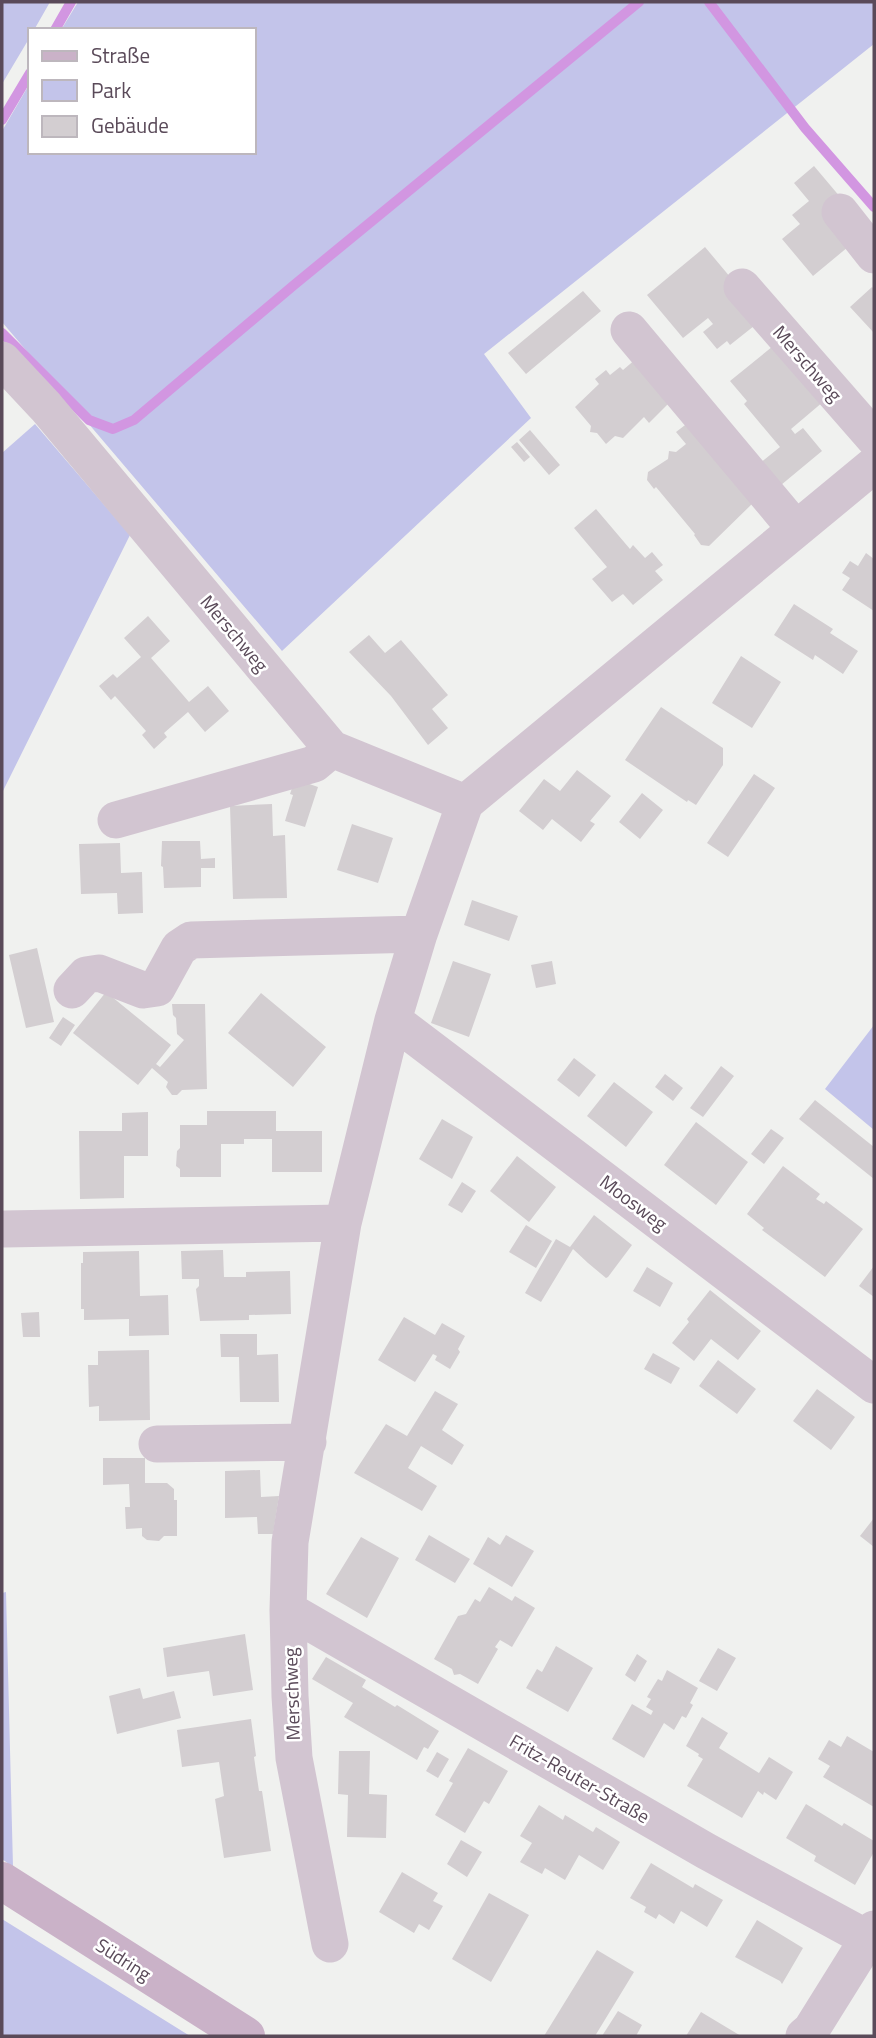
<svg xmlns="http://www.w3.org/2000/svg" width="876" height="2038" font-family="'Titillium Web',sans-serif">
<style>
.green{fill:#c3c4ea}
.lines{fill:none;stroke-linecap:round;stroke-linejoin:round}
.stream{stroke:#d296e1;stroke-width:10}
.building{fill:#d3ced1}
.minor{stroke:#d2c5d1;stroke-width:37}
.major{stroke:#cab2c8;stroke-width:38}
.labels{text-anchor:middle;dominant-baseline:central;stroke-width:5;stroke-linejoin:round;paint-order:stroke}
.street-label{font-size:19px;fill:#5a4a59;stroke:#fff}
</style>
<rect width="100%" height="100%" fill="#f0f1ef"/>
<!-- green -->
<path class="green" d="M2,2H50L34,30H30V37L2,84Z
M78,2H874V44L484,354L531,418L282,651L2,322V131L30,83V152H254V30H61Z
M35,424L130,535L2,793V453Z
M874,1025V1130L825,1089Z
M6,1592L13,1867L2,1859V1593Z
M2,1919L190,2036H2Z"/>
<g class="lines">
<!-- stream -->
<path class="stream" d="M709,2L805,128L874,207
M55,30L71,2
M2,120L30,73
M2,333L89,420L113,429L134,420L294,285L639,2"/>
</g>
<!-- building -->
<path class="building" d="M814,166L841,198L854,242L813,276L782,239L800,224L792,215L809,201L794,183Z
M705,247L741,290L754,326L730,345L727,341L717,349L703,332L713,324L708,318L683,338L647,295Z
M872,287L874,289V333L850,307Z
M583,291L601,311L526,374L508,353Z
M783,338L830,396L791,429L795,434L803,428L822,451L775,490L755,467L780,447L744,404L747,401L730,381Z
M637,358L672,400L649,423L644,417L623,438L615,436L606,444L597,433L590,432L591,426L575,407L599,384L595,379L606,370L610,375L620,367L623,370Z
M693,419L754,502L709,546L701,545L694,535L695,534L656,487L654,489L647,480L648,472L668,459L669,451L676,452L686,444L676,432Z
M530,430L560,465L549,475L519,440Z
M517,442L530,457L524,462L511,447Z
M596,509L630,549L633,545L645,558L652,552L663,565L655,571L663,580L633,605L623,594L612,602L592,579L607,567L574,528Z
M866,553L874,559V611L842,590L850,578L842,573L850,561L858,566Z
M794,604L833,629L830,633L858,651L843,674L815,655L813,660L774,635Z
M148,616L170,641L151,658L189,702L208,686L229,711L205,732L188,712L164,733L167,737L154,749L142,735L146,731L115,696L111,700L99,686L113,674L117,678L141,657L124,638Z
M369,635L385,653L401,640L448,695L432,709L448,728L428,745L391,696L349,652Z
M741,656L781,682L752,728L712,703Z
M661,707L723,748V765L696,805L688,800L687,802L625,760Z
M577,770L611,796L590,821L595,824L581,842L552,819L543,830L519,811L544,779L560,791Z
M754,774L775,788L728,857L707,843Z
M295,779L318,787L305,827L285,821L293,795L290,794Z
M642,793L663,810L640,839L619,822Z
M272,804L273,836L285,835L287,898L233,899L230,806Z
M352,824L393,838L378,883L337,870Z
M162,841H200L201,859L215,858V868H201V887L164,888L163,867L161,866Z
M120,843L121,873L142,872L143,913L118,914L117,893L81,894L79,844Z
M472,900L518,916L509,941L464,925Z
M37,948L54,1022L26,1028L9,955Z
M453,961L491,974L469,1037L431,1023Z
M552,961L556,984L536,988L531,965Z
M106,992L171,1045L156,1064L160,1067L184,1040L177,1034L176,1018L173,1015L172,1004H205L207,1089L182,1090L177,1095H172L166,1087L168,1082L152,1068L138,1085L73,1033Z
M261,993L326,1047L293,1087L228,1033Z
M63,1017L75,1025L61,1046L49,1038Z
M574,1058L596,1075L579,1097L557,1080Z
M721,1066L734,1076L703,1117L690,1108Z
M665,1074L683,1088L673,1101L655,1087Z
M614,1082L653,1112L626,1147L587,1116Z
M815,1100L874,1147V1179L799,1119Z
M207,1111H276V1131H322V1172H272V1139H244V1144H221V1177H180V1169L176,1166L177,1151L180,1148V1125H207Z
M148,1112V1156H124V1198L80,1199L79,1131H122V1113Z
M442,1119L473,1137L452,1179L419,1159Z
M696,1122L748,1162L716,1205L664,1165Z
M771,1129L784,1138L764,1164L751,1154Z
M517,1156L556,1187L529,1222L490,1191Z
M783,1166L820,1194L816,1199L824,1204L826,1201L863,1229L825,1277L762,1230L764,1228L747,1214Z
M462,1182L476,1191L462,1213L448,1205Z
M594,1215L632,1245L608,1277L606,1278L588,1263L573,1249L541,1302L525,1293L556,1239L570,1247Z
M526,1225L552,1241L536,1268L509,1252Z
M223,1250L224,1277H246V1272L290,1271L291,1314L249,1315V1320L200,1321L196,1289L199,1286V1279H182L181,1251Z
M139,1251L140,1296L168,1295L169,1335L129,1336V1319L84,1320V1309H81V1263H83V1252Z
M874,1266V1297L859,1286Z
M647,1267L673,1283L660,1307L633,1291Z
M710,1290L761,1331L738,1360L711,1339L694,1361L672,1343L689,1322L687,1319Z
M39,1312L40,1337H23L21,1313Z
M404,1317L435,1335L442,1323L465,1336L458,1349L460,1352L450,1369L435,1360L437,1356L433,1354L415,1382L378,1360Z
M220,1334H257V1355L278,1354L279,1402H240L239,1357H221Z
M149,1350L150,1420L99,1421V1406L89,1407L88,1365H98V1351Z
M653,1353L680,1368L671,1384L644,1369Z
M718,1360L756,1389L737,1414L699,1386Z
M817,1389L855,1417L831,1450L793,1421Z
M435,1391L458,1404L442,1430L464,1445L452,1465L421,1446L408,1468L437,1486L422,1511L354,1473L386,1424L407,1436Z
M103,1458H145V1483H167L174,1489V1500H177V1536H164L159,1541L147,1540L142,1536V1528L126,1529L125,1507H130L129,1484L103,1485Z
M260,1470L261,1497L279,1496L273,1534H258L257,1517L225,1518V1471Z
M874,1518V1547L860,1536Z
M429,1535L470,1559L455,1583L415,1560Z
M506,1535L534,1551L512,1587L473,1564L488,1537L500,1545Z
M361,1537L399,1558L367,1618L326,1594Z
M489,1587L512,1601L515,1596L535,1608L512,1647L500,1640L495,1647L498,1649L478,1684L460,1674L454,1675L452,1669L434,1659L458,1616L466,1614L475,1599L480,1602Z
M245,1634L253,1690L213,1696L209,1671L167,1677L163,1648Z
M556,1646L593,1668L568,1712L526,1688L537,1669L542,1672Z
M718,1648L736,1658L717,1691L699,1681Z
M637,1654L647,1661L635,1682L625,1675Z
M326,1657L366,1680L362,1687L395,1707L397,1705L439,1731L428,1749L424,1747L417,1760L344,1717L353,1703L312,1679Z
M667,1670L698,1688L690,1703L693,1705L686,1718L682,1716L674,1730L664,1723L644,1758L612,1739L632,1704L651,1715L653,1711L646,1707L651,1699L647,1697L658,1679L662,1681Z
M140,1688L143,1699L174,1691L181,1718L117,1734L109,1696Z
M702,1717L728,1733L719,1748L759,1773L769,1757L793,1772L776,1800L764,1792L763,1795L758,1791L742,1818L687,1786L703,1759L698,1756L699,1754L686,1746Z
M251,1719L256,1756L254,1757L256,1771L259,1791H262L271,1851L224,1858L215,1799L224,1796L219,1762L182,1767L177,1730Z
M847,1736L874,1752V1807L823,1777L830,1766L818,1759L829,1740L841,1747Z
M468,1748L508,1771L489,1804L484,1801L465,1833L435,1815L453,1783L449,1781Z
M339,1751H370L369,1794L387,1795L386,1838L347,1837L348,1795L338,1794Z
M437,1752L449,1759L438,1778L426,1771Z
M806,1804L842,1826L844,1823L874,1841V1852L855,1885L814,1861L816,1856L786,1838Z
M539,1805L563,1820L565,1815L593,1832L596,1827L620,1842L603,1870L579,1855L565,1880L545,1868L542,1874L520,1862L532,1843L520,1836Z
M461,1840L482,1852L467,1877L447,1864Z
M651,1863L693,1888L695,1884L723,1900L707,1927L681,1911L674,1924L659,1914L656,1919L644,1912L646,1907L630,1898Z
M402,1872L438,1893L433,1901L443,1906L429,1930L419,1924L414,1933L379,1912Z
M489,1893L529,1915L491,1982L452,1959Z
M757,1920L803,1948L782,1984L780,1981L735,1957Z
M597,1950L634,1972L595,2036H544Z
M618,2011L642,2025L636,2036H602Z
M701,2012L741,2036H686Z"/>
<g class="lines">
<!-- minor -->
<path class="minor" d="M840,212L874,255
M742,287L874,438
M629,330L795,528
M2,360L46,407L332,749L465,803
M116,820L314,764L332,749
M72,990L86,975L99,973L143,990L157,988L179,948L191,940L419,934
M393,1020L874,1385
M4,1229L343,1223
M157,1444L308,1442
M288,1610L706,1851L874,1942
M330,1944L294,1758L290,1696L288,1610L290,1542L343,1223L393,1020L419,934L465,803L874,465
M804,2036L811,2030L874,1929"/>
<!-- major -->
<path class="major" d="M2,1881L246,2036"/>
</g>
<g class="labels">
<!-- street labels -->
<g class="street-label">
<text transform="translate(808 363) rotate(49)">Merschweg</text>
<text transform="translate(235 633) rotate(50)">Merschweg</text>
<text transform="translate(634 1202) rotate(37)">Moosweg</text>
<text transform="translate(291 1694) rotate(-92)">Merschweg</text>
<text transform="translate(580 1778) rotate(30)">Fritz-Reuter-Straße</text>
<text transform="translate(124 1959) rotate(33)">Südring</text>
</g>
</g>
<!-- border -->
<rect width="876" height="2038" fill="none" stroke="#5a4a59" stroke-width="7"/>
<!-- legend -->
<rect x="28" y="28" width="228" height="126" fill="#ffffff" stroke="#bdb7bd" stroke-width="2"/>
<rect x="42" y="51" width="35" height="10" fill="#cab2c8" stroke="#bdb7bd" stroke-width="2"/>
<text x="91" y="63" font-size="21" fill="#5a4a59">Straße</text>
<rect x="42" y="80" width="35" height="21" fill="#c3c4ea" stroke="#bdb7bd" stroke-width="2"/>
<text x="91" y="98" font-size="21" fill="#5a4a59">Park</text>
<rect x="42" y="116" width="35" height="21" fill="#d3ced1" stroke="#bdb7bd" stroke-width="2"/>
<text x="91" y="133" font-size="21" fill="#5a4a59">Gebäude</text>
</svg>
